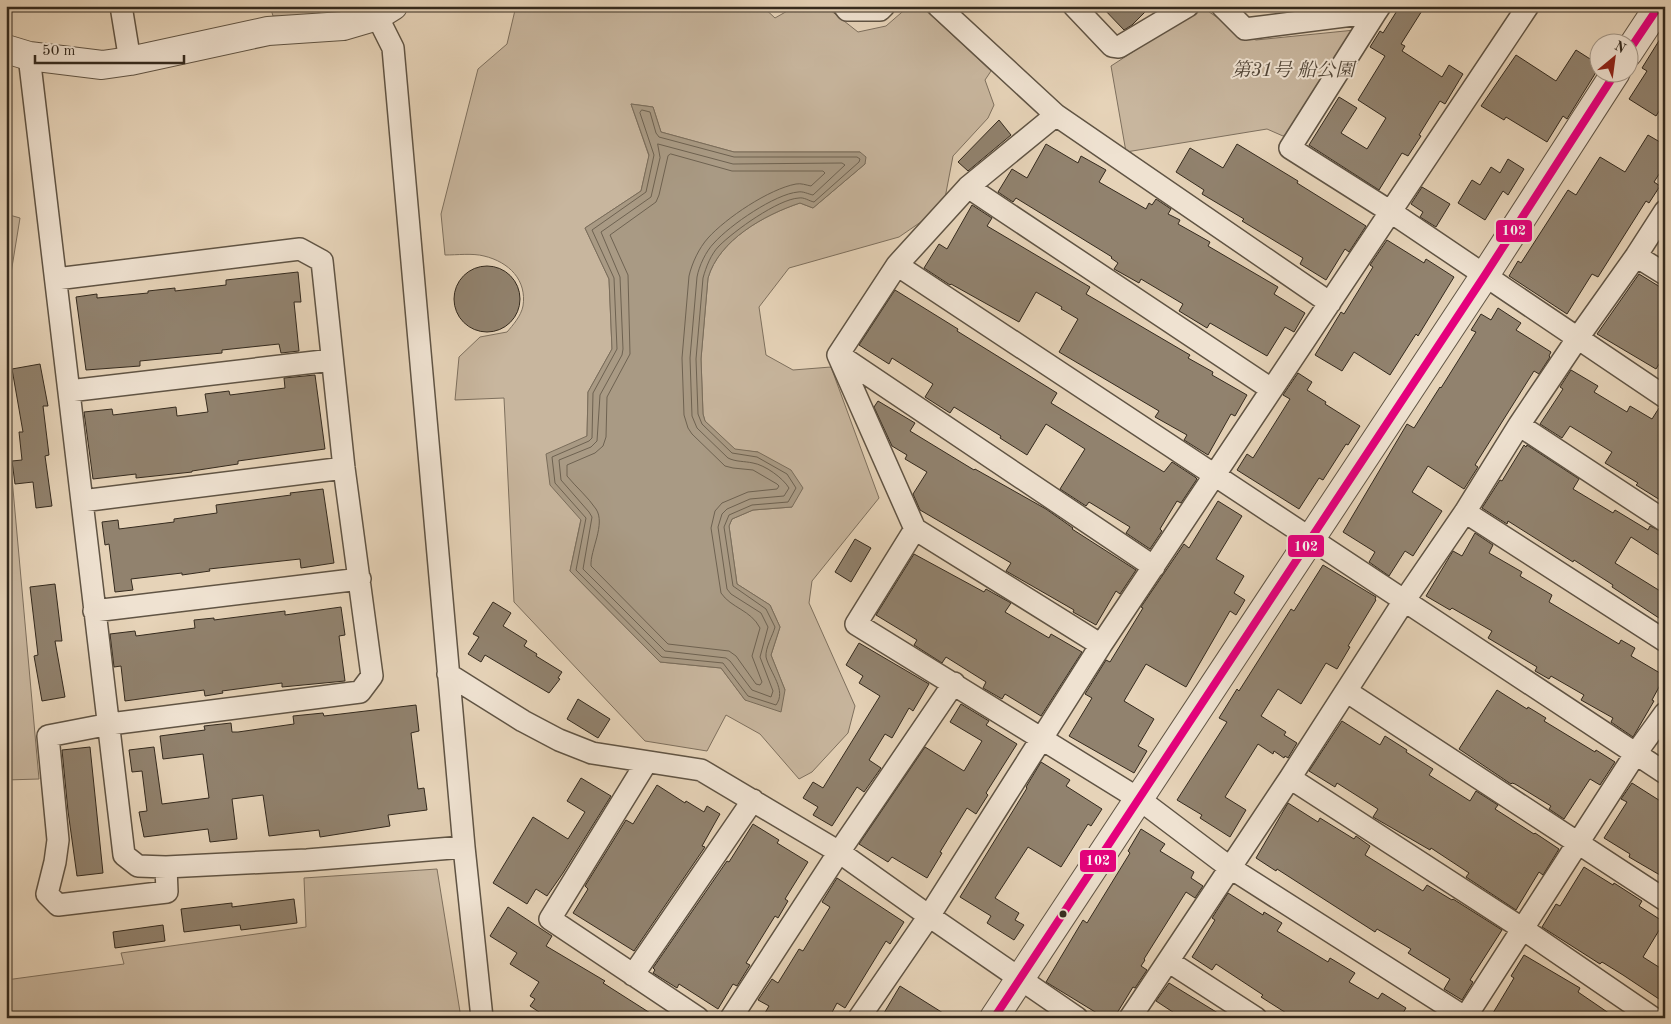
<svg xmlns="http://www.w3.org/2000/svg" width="1671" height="1024" font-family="'Old Standard TT','Noto Serif JP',serif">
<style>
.green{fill:#c8b69e;stroke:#7e705e;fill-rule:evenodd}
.water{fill:#a99a84;stroke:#7a6d5b}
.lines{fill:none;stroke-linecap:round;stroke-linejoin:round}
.shore{stroke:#6e6251;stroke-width:1}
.building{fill:#91826e;stroke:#342a1e}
.minor-casing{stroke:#605444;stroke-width:24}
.tertiary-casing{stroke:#605444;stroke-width:30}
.minor{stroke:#efe2d1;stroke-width:21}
.tertiary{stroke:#efe2d1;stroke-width:28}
.bus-1-casing{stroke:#efe2d1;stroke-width:11}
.bus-1{stroke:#e5007d;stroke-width:8}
.bus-dot{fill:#342a1e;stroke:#efe2d1;stroke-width:2}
.labels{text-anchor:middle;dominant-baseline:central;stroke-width:4;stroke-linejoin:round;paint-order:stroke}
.park-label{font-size:19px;font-style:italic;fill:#524638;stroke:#efe2d1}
.line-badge{stroke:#efe2d1;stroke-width:2}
.badge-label{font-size:14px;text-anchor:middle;font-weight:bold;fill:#fff}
</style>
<rect width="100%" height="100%" fill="#e6d3b8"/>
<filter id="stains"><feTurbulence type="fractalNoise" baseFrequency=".004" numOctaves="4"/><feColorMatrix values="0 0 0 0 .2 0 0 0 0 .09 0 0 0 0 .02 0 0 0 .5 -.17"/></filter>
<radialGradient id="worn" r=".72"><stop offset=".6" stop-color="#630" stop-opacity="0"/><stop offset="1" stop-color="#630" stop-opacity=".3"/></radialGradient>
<!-- green -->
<path class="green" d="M270,6H336L307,17L273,16Z
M516,6H762L775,18L796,6H825L858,32L886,26L909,6H921L991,71L985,80L994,105L988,118L953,156L945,198L931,215L899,237L789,268L759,307L766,355L793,370L831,367L879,498L812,581L809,603L855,706L848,733L812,772L799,779L760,734L726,715L707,751L645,741L514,602L504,398L455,400L459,357L480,337L507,332C513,325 521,316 523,306C527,280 509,262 484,256C473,253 457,255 445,255L441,214L478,69L507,44ZM631,104L653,107L661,132L734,152H860L865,164L813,208L800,203C764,215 719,240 708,278L701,359L703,414L705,421L735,450L758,452L792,507L753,510L732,519L729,526L737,584L770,605L780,627L771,655L785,690L745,700L721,668L660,662L570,571L581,519L587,436L588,392L612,349L609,279L585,228L641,191L649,156Z
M1202,7L1241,34L1256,40L1355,30L1293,131L1283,136L1267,129L1126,152L1111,66Z
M6,214L20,218L6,304Z
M6,411L39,779L6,780Z
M437,869L461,1018H6V980L124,964L121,953L306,927L304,878Z"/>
<!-- water -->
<path class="water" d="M631,104L653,107L661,132L734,152H860L866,157L865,164L813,208L800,203C764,215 719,240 708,278L701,359L703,414L705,421L735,449L758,452L791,470L803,488L792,507L753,510L732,519L729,526L737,584L770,605L780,627L771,655L785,690L781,712L745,700L721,668L660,662L570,571L581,520L550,485L546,454L587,436L588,392L612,349L609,279L585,228L641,191L649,155Z"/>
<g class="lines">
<!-- shore -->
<path class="shore" d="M642,110L650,112L656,133L659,137L734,157H857L860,159L859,162L814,202C809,201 804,197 799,198C778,199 734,231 719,246C711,254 706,267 703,278L696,359L698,414L702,424L732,453L757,457L787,474L796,488L788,502L752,505L729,515L724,527L733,586L766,609L775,627C773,635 765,648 766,657C770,673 787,690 776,705L748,696L723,663L662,657L576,570L586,518L555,483L552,457L589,441L592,438L593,393L617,349L614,278L592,230L646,192L654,155L640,113Z
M658,144L733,164L842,163L845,165L813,195C808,194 803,191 798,192C775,194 730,225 714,243C706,251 699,266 697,277L690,358L692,416L697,428L728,458C736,462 744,461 753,463C765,465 783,478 789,488L784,496L750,499L727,509L722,514L718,527L727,589L731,594L761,613L768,627L760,657L773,691L771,697L752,690L730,661L726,658L665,651L583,569L592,517L589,512L561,480L559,460L591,447L597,441L600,395L622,355L623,349L620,277L601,232L651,197L660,158Z
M671,154L732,171H823L825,173L811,186C806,185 801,183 796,184C769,189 726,218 708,238C699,248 692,263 689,276L682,358L684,415L688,428L692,434L725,466L733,468L753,470L777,484L779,486L777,489L748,492L722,503L715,511L711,528L721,593C731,608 751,610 760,628L752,656L762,682L760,685L756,684L736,656L729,651L668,644L591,566C590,550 606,524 596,509C588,497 576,487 567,476V465L595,453L603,446L606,437L607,397L630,354L628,275L610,235L656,202L659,195L668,156Z"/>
</g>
<!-- building -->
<path class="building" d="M1101,6H1151L1132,25L1124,30Z
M1400,6H1425L1401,44L1405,46L1402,51L1442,77L1449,65L1463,74L1445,104L1440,101L1419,135L1421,136L1408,156L1402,153L1379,190L1309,145L1339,97L1357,108L1341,133L1367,149L1386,118L1358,100L1385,56L1370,47L1380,31L1383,33Z
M1665,31V102L1656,116L1629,99L1647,71L1642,68Z
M1576,50L1598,64V69L1567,119L1563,116L1547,142L1506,117L1504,120L1481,106L1516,55L1556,81Z
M999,120L1011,135L968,171L958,162Z
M1648,135L1665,145V165L1654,182L1660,186L1649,203L1646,201L1598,277L1592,274L1567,314L1509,276L1518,261L1521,263L1568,190L1576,195L1600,157L1625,172Z
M1046,144L1078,163L1081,156L1106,170L1099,182L1146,209L1149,203L1152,205L1156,199L1171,209L1168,214L1180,220L1178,224L1210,242L1208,246L1278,287L1274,294L1305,313L1294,332L1285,327L1267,356L1210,323L1207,328L1179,311L1183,304L1141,279L1139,283L1114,269L1118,263L1111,258L1112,257L1016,198L1013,202L998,192L1012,169L1027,178Z
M1237,144L1298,181L1297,183L1366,226L1349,252L1345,249L1326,280L1300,264L1303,258L1242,221L1244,219L1202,194L1204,190L1176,172L1190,148L1223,168Z
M1508,159L1524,169L1508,195L1503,191L1485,220L1458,203L1472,180L1480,185L1491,167L1500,173Z
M1422,187L1450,204L1436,227L1420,217L1423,212L1411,204Z
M972,205L992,218L987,226L1090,287L1086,294L1190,355L1188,358L1213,372L1212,375L1247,395L1235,416L1231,414L1208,455L1184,440L1187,435L1155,417L1159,411L1059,352L1078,319L1061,309L1062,307L1036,292L1019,322L951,284L950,285L924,268L939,244L947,249Z
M1387,240L1424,263L1426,259L1454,277L1418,336L1416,334L1390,375L1354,352L1342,371L1315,355L1341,312L1344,314L1373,267L1370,265Z
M454 299a33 33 0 1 1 66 0a33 33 0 1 1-66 0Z
M298,272L301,302H294L299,351L281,353L279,344L222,350V353L140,361V366L86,370L76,297L97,294V298L148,293V291L175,288V291L226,285V280Z
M1639,274L1665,290V355L1656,369L1597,334Z
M895,290L958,329L957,331L1057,393L1051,403L1164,472L1172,462L1195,477L1197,479L1181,503L1177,501L1160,529L1162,531L1150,549L1126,533L1130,527L1089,502L1086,506L1060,489L1085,449L1046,424L1027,455L1000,438L1001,436L954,407L950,413L925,397L933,384L892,358L889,364L859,345Z
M1498,308L1521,323L1516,330L1551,352L1549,356L1550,357L1539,374L1534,371L1475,465L1478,467L1464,489L1428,466L1412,492L1442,511L1413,556L1405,551L1389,576L1369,562L1375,552L1343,532L1407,424L1414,428L1440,387L1441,388L1476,332L1471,330L1481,314L1491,320Z
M40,364L48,406H43L49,455L45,456L52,506L36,508L33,482L15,484L12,461L22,460L19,432H23L12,369Z
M1571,370L1598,386L1594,392L1627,412L1630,406L1652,419L1659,408L1665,409V506L1663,505L1665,503L1636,485L1638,483L1605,463L1612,452L1570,426L1562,438L1540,424L1563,389L1560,387Z
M1298,373L1312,382L1307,390L1326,402L1325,404L1360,426L1348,445L1346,444L1323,480L1319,478L1299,509L1237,470L1247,454L1253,458L1290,399L1283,395Z
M315,375L325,449L238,461V464L192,471V472L136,478V474L93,479L84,412L112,409L113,415L176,407L177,416L208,412L205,394L229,391L230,395L285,388L284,378Z
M878,401L915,423L910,431L974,470L975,469L1046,509L1073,528L1072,529L1136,570L1120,594L1116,591L1096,625L1073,612L1074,610L1006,571L1011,563L920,510L913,494L927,472L905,459L907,455L892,446L874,407Z
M1524,445L1526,447L1527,445L1579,479L1573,489L1613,513L1615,510L1648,530L1650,526L1665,533V559L1631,537L1615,563L1665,594V622L1612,587L1613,585L1574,560L1573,562L1508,521L1507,524L1482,508L1500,480L1502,481Z
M323,489L334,563L301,568L300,559L209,569L210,571L182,575V573L131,579L133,590L115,592L109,544L105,545L102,522L118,520L119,529L174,522V519L217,513L216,505L291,495L290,493Z
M1218,501L1242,516L1216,559L1244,576L1234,593L1245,600L1236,615L1230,611L1186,687L1146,664L1124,701L1154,719L1138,746L1147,751L1134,773L1069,736L1092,698L1085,694L1106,660L1110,662L1143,608L1141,607L1184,544L1189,548Z
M1475,533L1493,545L1489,553L1522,572L1520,576L1552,595L1549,602L1619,644L1621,640L1635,648L1631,656L1665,676L1652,700L1654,701L1633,737L1611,722L1613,718L1581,700L1584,695L1551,676L1549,679L1535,671L1537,667L1488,638L1492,631L1452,608L1450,610L1426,596L1453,551L1462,556Z
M855,539L871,548L851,582L835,572Z
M914,554L984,592L986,589L993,593L1011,603L1005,612L1049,638L1051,634L1082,652L1041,716L1005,694L1002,699L983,688L986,682L946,657L942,663L914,645L917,640L876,615Z
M1323,565L1376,597L1375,599L1376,600L1348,646L1350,647L1337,669L1326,663L1301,704L1278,689L1261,716L1286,732L1284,735L1297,743L1288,758L1285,756L1284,758L1274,751L1273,754L1258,744L1225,797L1246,810L1230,837L1200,818L1202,815L1177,800L1227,722L1219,718L1237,689L1239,691L1291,609L1294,611Z
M55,584L62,641H55L65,697L42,701L34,656L38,655L30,587Z
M493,602L511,613L503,626L527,641L524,646L537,654L536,656L562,672L558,678L560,679L549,693L485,655L481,662L468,654L479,637L473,634Z
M341,607L345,635L339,636L345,681L282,687V683L222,691L223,693L205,696L204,690L125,701L121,666L114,667L110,634L135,631L136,636L195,628L194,620L214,618V620L285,611V615Z
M859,643L929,684L913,711L909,708L892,738L885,734L869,760L881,768L864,792L857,787L832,826L813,815L818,807L803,798L813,782L823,788L880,696L859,683L863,676L846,665Z
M1497,690L1527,709L1528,707L1546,718L1544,721L1595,752L1596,750L1615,762L1600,785L1590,779L1564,819L1549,809L1551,806L1515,784L1512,783L1511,784L1459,749Z
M578,699L610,719L598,738L567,719Z
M961,704L989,721L986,725L1017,744L986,793L988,795L976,814L967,808L940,852L942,853L927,878L892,857L888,862L859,844L925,747L964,771L982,741L950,722Z
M416,705L419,731L411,733L418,789L424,788L427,810L388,815L390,826L320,837L319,830L269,836L263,795L232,799L237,839L210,842L208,829L144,837L139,812L147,811L142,771L132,772L129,750L154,747L162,804L209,798L203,754L163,759L160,736L205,730L204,726L231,723L232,732H238L294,724L293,716L323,713L324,716Z
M1342,721L1380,745L1385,736L1407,750L1406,752L1433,769L1429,775L1470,801L1476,791L1498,805L1495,809L1534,834L1535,833L1559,849L1543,875L1539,872L1516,910L1466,877L1469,873L1431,848L1430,850L1373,817L1378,809L1337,783L1335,787L1309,771Z
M90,747L103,873L77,876L68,811L62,750Z
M1041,762L1070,780L1066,786L1102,809L1091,826L1088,824L1061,867L1028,847L995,898L1019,913L1015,920L1024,925L1014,940L987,923L991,916L960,897L1027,788L1026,787Z
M581,778L611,796L563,873L547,896L536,889L527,904L493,883L533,817L568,839L585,812L567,801Z
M1632,783L1665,804V878L1629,857L1630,854L1604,838L1627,802L1621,799Z
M657,785L685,803L686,801L704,812L707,806L720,814L702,846L705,847L634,951L573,913L588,889L585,886L626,820L633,824Z
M1288,803L1318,822L1320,818L1354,839L1356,836L1370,846L1365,855L1423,891L1427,885L1452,900L1453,899L1502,930L1470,980L1473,982L1462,1000L1444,989L1450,979L1408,953L1411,949L1377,929L1375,932L1277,869L1276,871L1256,858Z
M753,824L779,840L777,843L808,862L785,899L788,901L778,918L775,916L746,963L750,965L737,986L733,984L718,1009L679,984L677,988L653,973L655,970L653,968L727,861L729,862Z
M1141,829L1165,844L1160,851L1194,872L1191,878L1203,886L1195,898L1186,892L1144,959L1145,960L1141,966L1147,970L1135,988L1133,987L1114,1018H1105L1046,982L1083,920L1087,923L1130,853L1128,851Z
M1584,867L1613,885L1614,883L1642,901L1639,906L1664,922L1643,957L1665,971V1003L1623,975L1602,962L1600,964L1542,927L1556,904L1560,906Z
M837,878L904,922L890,944L886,941L845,1008L837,1003L829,1018H762L769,1006L758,1000L772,979L778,983L799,949L803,951L830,907L822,902Z
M1228,893L1263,915L1264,912L1282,923L1277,931L1328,962L1330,958L1355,973L1349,982L1378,999L1382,993L1406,1008L1400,1018H1294L1261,997L1263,995L1216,964L1212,970L1192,957L1215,920L1212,918Z
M294,899L297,923L241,930L240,925L184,932L181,909L232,903V907Z
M508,907L552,936L546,946L605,981L603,983L658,1018H548L530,1006L535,999L530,996L539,982L510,964L517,953L490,936Z
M163,925L165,941L115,948L113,932Z
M1524,955L1580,988L1578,992L1616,1018H1490L1514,978L1511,976Z
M1169,983L1226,1018H1182L1156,1001Z
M900,986L951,1018H881Z"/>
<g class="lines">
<!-- minor casing -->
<g class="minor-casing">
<path id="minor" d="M121,6L130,61
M372,6L393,48L464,847
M844,6L847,10H880L884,6
M938,6L1056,115L968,187L897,265L838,355L915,529L856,624L1139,799L1229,867L1466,1018
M1074,6L1112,46L1119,47L1188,6
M1222,6L1245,29L1376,12L1380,6
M1370,6L1376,12L1290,148L1391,212L1665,397
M29,56L124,855L138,866L166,867L307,860L464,847L482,1018
M1056,115L1330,303
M968,187L1271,389
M1636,256L1665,274
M897,265L1665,773
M56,279L300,249L322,261L344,468L372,676L360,692L110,724L48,736L58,840L55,862L47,894L58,905L167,892L166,867
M839,355L1154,567
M69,391L332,360
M1519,425L1665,521
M82,501L344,468
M1465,512L1665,641
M915,529L1101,645
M94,611L360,579
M448,674L523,721L559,740L592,753L701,770L839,852L929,916L1077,1018
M1346,691L1665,900
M646,763L550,919L698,1018
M1290,778L1523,929L1653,1018
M1168,961L1256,1018
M633,975L753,800
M731,1018L839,852L954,683
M859,1018L929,916L1101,645L1528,6
M1130,1018L1290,778L1404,601L1465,512L1519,425L1577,339L1636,256L1665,211
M1465,1018L1636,753L1665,713"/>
</g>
<!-- tertiary casing -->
<g class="tertiary-casing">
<path id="tertiary" d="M6,49L29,56L102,65L130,61L268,31L343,26L377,16L393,6
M1628,53L1659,6
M994,1018L1485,275L1616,72"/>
</g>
<!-- minor -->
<use href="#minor" class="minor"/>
<!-- tertiary -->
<use href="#tertiary" class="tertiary"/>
<!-- bus-1 casing -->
<g class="bus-1-casing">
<path id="bus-1" d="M1628,52L1659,6
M994,1018L1485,275L1616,72"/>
</g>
<!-- bus-1 -->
<use href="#bus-1" class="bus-1"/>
</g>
<!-- markers -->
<circle class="bus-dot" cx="1063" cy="914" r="4.5"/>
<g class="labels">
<!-- park labels -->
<g class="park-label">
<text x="1293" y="71">第31号 船公園</text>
</g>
</g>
<g class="line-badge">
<rect x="1495" y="219" width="38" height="24" rx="5" fill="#e5007d"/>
<rect x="1287" y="534" width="38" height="24" rx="5" fill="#e5007d"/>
<rect x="1079" y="849" width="38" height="24" rx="5" fill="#e5007d"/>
</g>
<g class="badge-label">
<text x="1514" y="235">102</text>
<text x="1306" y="551">102</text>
<text x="1098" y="865">102</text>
</g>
<!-- margin -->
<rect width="1671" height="1024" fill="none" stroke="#e6d3b8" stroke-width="25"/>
<rect x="8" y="8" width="1656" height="1009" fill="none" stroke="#342a1e" stroke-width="2.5"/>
<rect x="12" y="12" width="1646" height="999" fill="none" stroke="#342a1e"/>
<!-- north arrow -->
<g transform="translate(1614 58) rotate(29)"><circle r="24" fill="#efe2d1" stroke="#a49889"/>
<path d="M0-4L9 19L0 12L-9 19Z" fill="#8f2418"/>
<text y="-8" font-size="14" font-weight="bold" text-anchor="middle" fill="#342a1e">N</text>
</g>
<!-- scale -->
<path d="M35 55v8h149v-8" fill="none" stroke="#342a1e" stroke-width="2.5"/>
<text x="42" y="55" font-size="15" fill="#342a1e" stroke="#efe2d1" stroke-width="4" paint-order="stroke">50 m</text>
<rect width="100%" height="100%" filter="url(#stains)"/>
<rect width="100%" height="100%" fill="url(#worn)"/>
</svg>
